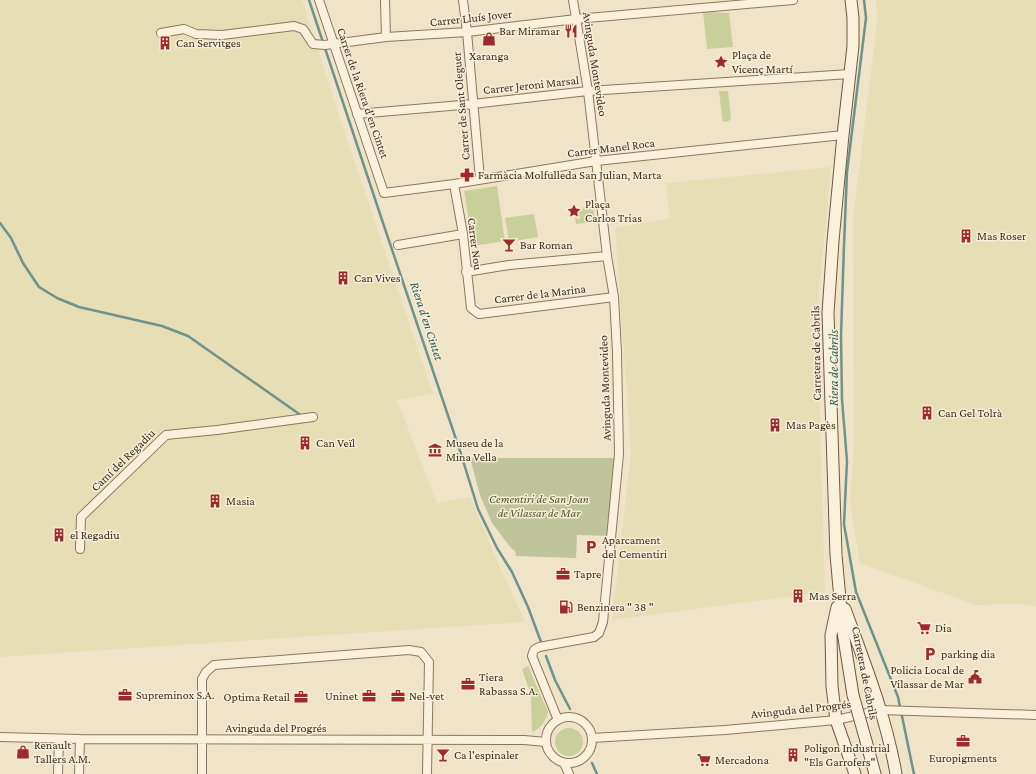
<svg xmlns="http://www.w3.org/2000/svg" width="1036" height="774" font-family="'Crimson Pro',serif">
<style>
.farmland{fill:#e6deb5}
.green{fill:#c9cf9b}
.cemetery{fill:#bfc49a}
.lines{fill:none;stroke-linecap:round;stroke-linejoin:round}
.stream{stroke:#6f938a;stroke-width:2.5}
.street-casing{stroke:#8d765c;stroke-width:10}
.secondary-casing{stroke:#6f573f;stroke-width:13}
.street{stroke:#faf1dc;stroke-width:8}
.secondary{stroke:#faf1dc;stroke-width:11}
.secondary-bridge-casing{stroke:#6f573f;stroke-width:13;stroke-linecap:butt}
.secondary-bridge{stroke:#faf1dc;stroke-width:11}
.labels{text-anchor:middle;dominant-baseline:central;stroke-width:3;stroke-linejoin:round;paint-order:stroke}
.street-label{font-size:12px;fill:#3d2e20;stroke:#f7eed8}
.poi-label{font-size:12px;fill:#3d2e20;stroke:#f7eed8;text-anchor:start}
.park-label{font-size:12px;font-style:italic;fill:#4d5a26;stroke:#f7eed8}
.water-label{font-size:13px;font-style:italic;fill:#2f5d5a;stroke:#f7eed8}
</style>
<rect width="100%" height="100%" fill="#f0e4c8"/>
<!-- farmland -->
<path class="farmland" d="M0,0H302L343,127L433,394L397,400L437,503L470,497L500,567L525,622L0,657Z
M875,0H1036V606L1020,604L976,605L860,563L850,504L854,442L853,218L878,15Z
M831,167L817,314L825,592L612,620L631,453L615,228L670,218L666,183Z"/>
<!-- green -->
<path class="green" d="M703,12L729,13L733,47L707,49Z
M719,91H728L731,118L729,121L723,122L722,118Z
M497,186L505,241L473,246L464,191Z
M593,206L595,222L576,224L574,209Z
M534,214L538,237L509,242L505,218Z
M528,666L548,712C546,720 541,729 532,732L531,695L522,669Z
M555 742a14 14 0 1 1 28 0a14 14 0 1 1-28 0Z"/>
<!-- cemetery -->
<path class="cemetery" d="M470,458H615L609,536L577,535L576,558L516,556L515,551L511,548L492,523L480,495Z"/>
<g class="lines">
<!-- stream -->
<path class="stream" d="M309,0L380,214L461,454L478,509L497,548L512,572L528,607L541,642
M864,0L866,18L847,172L844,245L841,336L842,399L847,461L844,524L856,592L898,697L914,774
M0,223L11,238L23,263L39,287L57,298L79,307L162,326L188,336L302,416
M546,656L555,680L570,709
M592,763L597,774"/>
<!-- street casing -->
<g class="street-casing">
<path id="street" d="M319,0L384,193L454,184L596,161L843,135
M385,0L386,37
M463,0L467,32L480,179
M161,33L184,29L196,34L222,35L294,26L303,29L313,44L325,45L386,37L467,32L576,19L793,0
M357,114L473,104L588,91L850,74
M454,184L463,234L471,308L479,314L614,297
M398,245L463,234
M466,272L509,265L607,256
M80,549L81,517L166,435L217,430L313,417
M546 740a23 23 0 1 1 46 0a23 23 0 1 1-46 0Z
M558,720L532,656L534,650L539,647L594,637L599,633L603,622L619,454L617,352L614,297L607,256L588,91L573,0
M0,737L80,739L524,740L546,742
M592,738L725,730L836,720L881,710L1036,715
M564,763L569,774
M58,774L59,739
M79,774L80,739
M202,774V679L206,672L214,665L409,650L421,652L429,662L427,774"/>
</g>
<!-- secondary casing -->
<g class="secondary-casing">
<path id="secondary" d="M851,0L853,18V46L843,135L833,241L828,313L836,555L843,632L853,695
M837,607L831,635L832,686L836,720L855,774
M845,609C865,664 886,716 896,774
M866,741L875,774"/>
</g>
<!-- street -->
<use href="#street" class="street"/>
<!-- secondary -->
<use href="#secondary" class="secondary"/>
<!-- secondary-bridge casing -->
<g class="secondary-bridge-casing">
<path id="secondary-bridge" d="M853,695L866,741"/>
</g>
<!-- secondary-bridge -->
<use href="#secondary-bridge" class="secondary-bridge"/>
</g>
<!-- icons -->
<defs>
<g id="restaurant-bare" transform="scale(1.08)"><path d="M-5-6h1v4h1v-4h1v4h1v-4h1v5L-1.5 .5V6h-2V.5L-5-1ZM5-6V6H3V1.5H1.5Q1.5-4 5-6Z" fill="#9e2a2b" stroke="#f7eed8" stroke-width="2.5" paint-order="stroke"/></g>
<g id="shop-bare" transform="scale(1.08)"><path d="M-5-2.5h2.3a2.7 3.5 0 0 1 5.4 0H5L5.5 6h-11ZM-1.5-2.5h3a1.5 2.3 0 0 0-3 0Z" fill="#9e2a2b" stroke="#f7eed8" stroke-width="2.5" paint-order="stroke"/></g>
<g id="building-bare" transform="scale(1.08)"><path d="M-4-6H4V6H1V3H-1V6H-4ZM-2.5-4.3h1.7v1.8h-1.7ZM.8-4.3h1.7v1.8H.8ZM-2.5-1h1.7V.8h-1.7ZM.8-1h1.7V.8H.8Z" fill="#9e2a2b" stroke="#f7eed8" stroke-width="2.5" paint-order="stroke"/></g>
<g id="sight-bare" transform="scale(1.08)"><path d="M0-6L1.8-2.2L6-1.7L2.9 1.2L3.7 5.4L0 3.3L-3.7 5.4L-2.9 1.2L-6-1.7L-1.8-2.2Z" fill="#9e2a2b" stroke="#f7eed8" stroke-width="2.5" paint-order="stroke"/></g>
<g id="pharmacy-bare" transform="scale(1.08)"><path d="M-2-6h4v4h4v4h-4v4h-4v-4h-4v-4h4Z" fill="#9e2a2b" stroke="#f7eed8" stroke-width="2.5" paint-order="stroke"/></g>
<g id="bar-bare" transform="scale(1.08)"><path d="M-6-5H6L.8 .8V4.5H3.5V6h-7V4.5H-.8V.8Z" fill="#9e2a2b" stroke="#f7eed8" stroke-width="2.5" paint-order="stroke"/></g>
<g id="museum-bare" transform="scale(1.08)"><path d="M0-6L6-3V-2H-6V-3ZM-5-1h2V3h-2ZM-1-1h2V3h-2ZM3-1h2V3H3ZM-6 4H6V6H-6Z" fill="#9e2a2b" stroke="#f7eed8" stroke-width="2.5" paint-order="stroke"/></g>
<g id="parking-bare" transform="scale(1.08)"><path d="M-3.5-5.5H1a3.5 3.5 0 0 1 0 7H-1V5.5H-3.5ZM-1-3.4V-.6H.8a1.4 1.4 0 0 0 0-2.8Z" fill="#9e2a2b" stroke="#f7eed8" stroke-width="2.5" paint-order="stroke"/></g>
<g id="office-bare" transform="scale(1.08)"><path d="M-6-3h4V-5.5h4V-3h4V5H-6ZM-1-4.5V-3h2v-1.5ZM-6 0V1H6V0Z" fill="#9e2a2b" stroke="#f7eed8" stroke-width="2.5" paint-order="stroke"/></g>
<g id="fuel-bare" transform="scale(1.08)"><path d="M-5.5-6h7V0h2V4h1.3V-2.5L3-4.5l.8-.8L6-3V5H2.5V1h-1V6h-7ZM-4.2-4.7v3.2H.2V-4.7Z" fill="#9e2a2b" stroke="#f7eed8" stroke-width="2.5" paint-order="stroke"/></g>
<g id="supermarket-bare" transform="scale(1.08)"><path d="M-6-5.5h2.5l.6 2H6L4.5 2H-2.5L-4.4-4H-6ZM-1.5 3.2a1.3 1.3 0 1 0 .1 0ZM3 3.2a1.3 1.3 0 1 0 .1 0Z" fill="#9e2a2b" stroke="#f7eed8" stroke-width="2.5" paint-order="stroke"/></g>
<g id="civic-bare" transform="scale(1.08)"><path d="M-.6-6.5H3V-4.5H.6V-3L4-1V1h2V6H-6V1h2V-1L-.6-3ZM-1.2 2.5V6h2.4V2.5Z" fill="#9e2a2b" stroke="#f7eed8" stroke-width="2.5" paint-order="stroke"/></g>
</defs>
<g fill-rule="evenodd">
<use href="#restaurant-bare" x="571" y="31"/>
<use href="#shop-bare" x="489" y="39"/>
<use href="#building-bare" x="165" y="43"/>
<use href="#sight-bare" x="721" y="62"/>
<use href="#pharmacy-bare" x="467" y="175"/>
<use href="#sight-bare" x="574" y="211"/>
<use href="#building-bare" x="966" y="236"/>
<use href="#bar-bare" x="509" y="245"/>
<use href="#building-bare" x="343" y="278"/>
<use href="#building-bare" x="927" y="413"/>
<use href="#building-bare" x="775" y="425"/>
<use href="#building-bare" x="305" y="443"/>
<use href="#museum-bare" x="435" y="450"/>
<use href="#building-bare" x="215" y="501"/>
<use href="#building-bare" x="59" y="535"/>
<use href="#parking-bare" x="591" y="547"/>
<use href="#office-bare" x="563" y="574"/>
<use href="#building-bare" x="798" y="596"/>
<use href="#fuel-bare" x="566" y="607"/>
<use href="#supermarket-bare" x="924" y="628"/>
<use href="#parking-bare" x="930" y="654"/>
<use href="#civic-bare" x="975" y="677"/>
<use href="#office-bare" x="468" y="684"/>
<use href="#office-bare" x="125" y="695"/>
<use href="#office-bare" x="369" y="696"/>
<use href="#office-bare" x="398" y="696"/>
<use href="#office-bare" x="301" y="697"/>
<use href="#office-bare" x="963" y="741"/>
<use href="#shop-bare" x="23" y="752"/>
<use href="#bar-bare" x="443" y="755"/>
<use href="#building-bare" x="793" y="755"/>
<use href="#supermarket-bare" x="704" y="760"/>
</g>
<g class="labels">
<!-- street labels -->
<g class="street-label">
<text transform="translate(471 18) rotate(-6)">Carrer Lluís Jover</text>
<text transform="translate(595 64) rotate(81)">Avinguda Montevideo</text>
<text transform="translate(531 85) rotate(-6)">Carrer Jeroni Marsal</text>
<text transform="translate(363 93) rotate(71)">Carrer de la Riera d'en Cintet</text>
<text transform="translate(461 106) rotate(-95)">Carrer de Sant Oleguer</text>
<text transform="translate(611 148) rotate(-7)">Carrer Manel Roca</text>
<text transform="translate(475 244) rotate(83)">Carrer Nou</text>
<text transform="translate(540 294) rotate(-7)">Carrer de la Marina</text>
<text transform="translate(816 353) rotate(-91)">Carretera de Cabrils</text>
<text transform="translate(605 388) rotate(-92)">Avinguda Montevideo</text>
<text transform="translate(123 460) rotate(-44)">Camí del Regadiu</text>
<text transform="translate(865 673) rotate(79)">Carretera de Cabrils</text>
<text transform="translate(801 709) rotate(-6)">Avinguda del Progrés</text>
<text x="276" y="728">Avinguda del Progrés</text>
</g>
<!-- poi labels -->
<g class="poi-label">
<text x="560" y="31" text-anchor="end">Bar Miramar</text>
<text x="176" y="43">Can Servitges</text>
<text x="732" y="55">Plaça de<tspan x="732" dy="14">Vicenç Martí</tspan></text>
<text x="489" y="56" text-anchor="middle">Xaranga</text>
<text x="478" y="175">Farmàcia Molfulleda San Julian, Marta</text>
<text x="585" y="204">Plaça<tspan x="585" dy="14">Carlos Trias</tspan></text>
<text x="977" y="236">Mas Roser</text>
<text x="520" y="245">Bar Roman</text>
<text x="354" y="278">Can Vives</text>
<text x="938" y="413">Can Gel Tolrà</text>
<text x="786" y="425">Mas Pagès</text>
<text x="316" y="443">Can Veïl</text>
<text x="446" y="443">Museu de la<tspan x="446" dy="14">Mina Vella</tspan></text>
<text x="226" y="501">Masia</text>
<text x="70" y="535">el Regadiu</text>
<text x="602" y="540">Aparcament<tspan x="602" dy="14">del Cementiri</tspan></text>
<text x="574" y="574">Tapre</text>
<text x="809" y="596">Mas Serra</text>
<text x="577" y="607">Benzinera " 38 "</text>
<text x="935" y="628">Dia</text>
<text x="941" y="654">parking dia</text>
<text x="964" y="670" text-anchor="end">Policia Local de<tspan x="964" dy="14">Vilassar de Mar</tspan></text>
<text x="479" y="677">Tiera<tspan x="479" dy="14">Rabassa S.A.</tspan></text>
<text x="136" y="695">Supreminox S.A.</text>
<text x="358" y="696" text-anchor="end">Uninet</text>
<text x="409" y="696">Nel-vet</text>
<text x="290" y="697" text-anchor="end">Optima Retail</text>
<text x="34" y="745">Renault<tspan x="34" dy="14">Tallers A.M.</tspan></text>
<text x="804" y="748">Poligon Industrial<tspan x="804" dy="14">"Els Garrofers"</tspan></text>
<text x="454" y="755">Ca l'espinaler</text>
<text x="963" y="758" text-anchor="middle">Europigments</text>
<text x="715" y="760">Mercadona</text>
</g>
<!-- park labels -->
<g class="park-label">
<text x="539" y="499">Cementiri de San Joan<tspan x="539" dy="14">de Vilassar de Mar</tspan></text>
</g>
<!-- water labels -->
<g class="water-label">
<text transform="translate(427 321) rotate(72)">Riera d'en Cintet</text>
<text transform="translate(833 368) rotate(-90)">Riera de Cabrils</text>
</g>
</g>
</svg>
